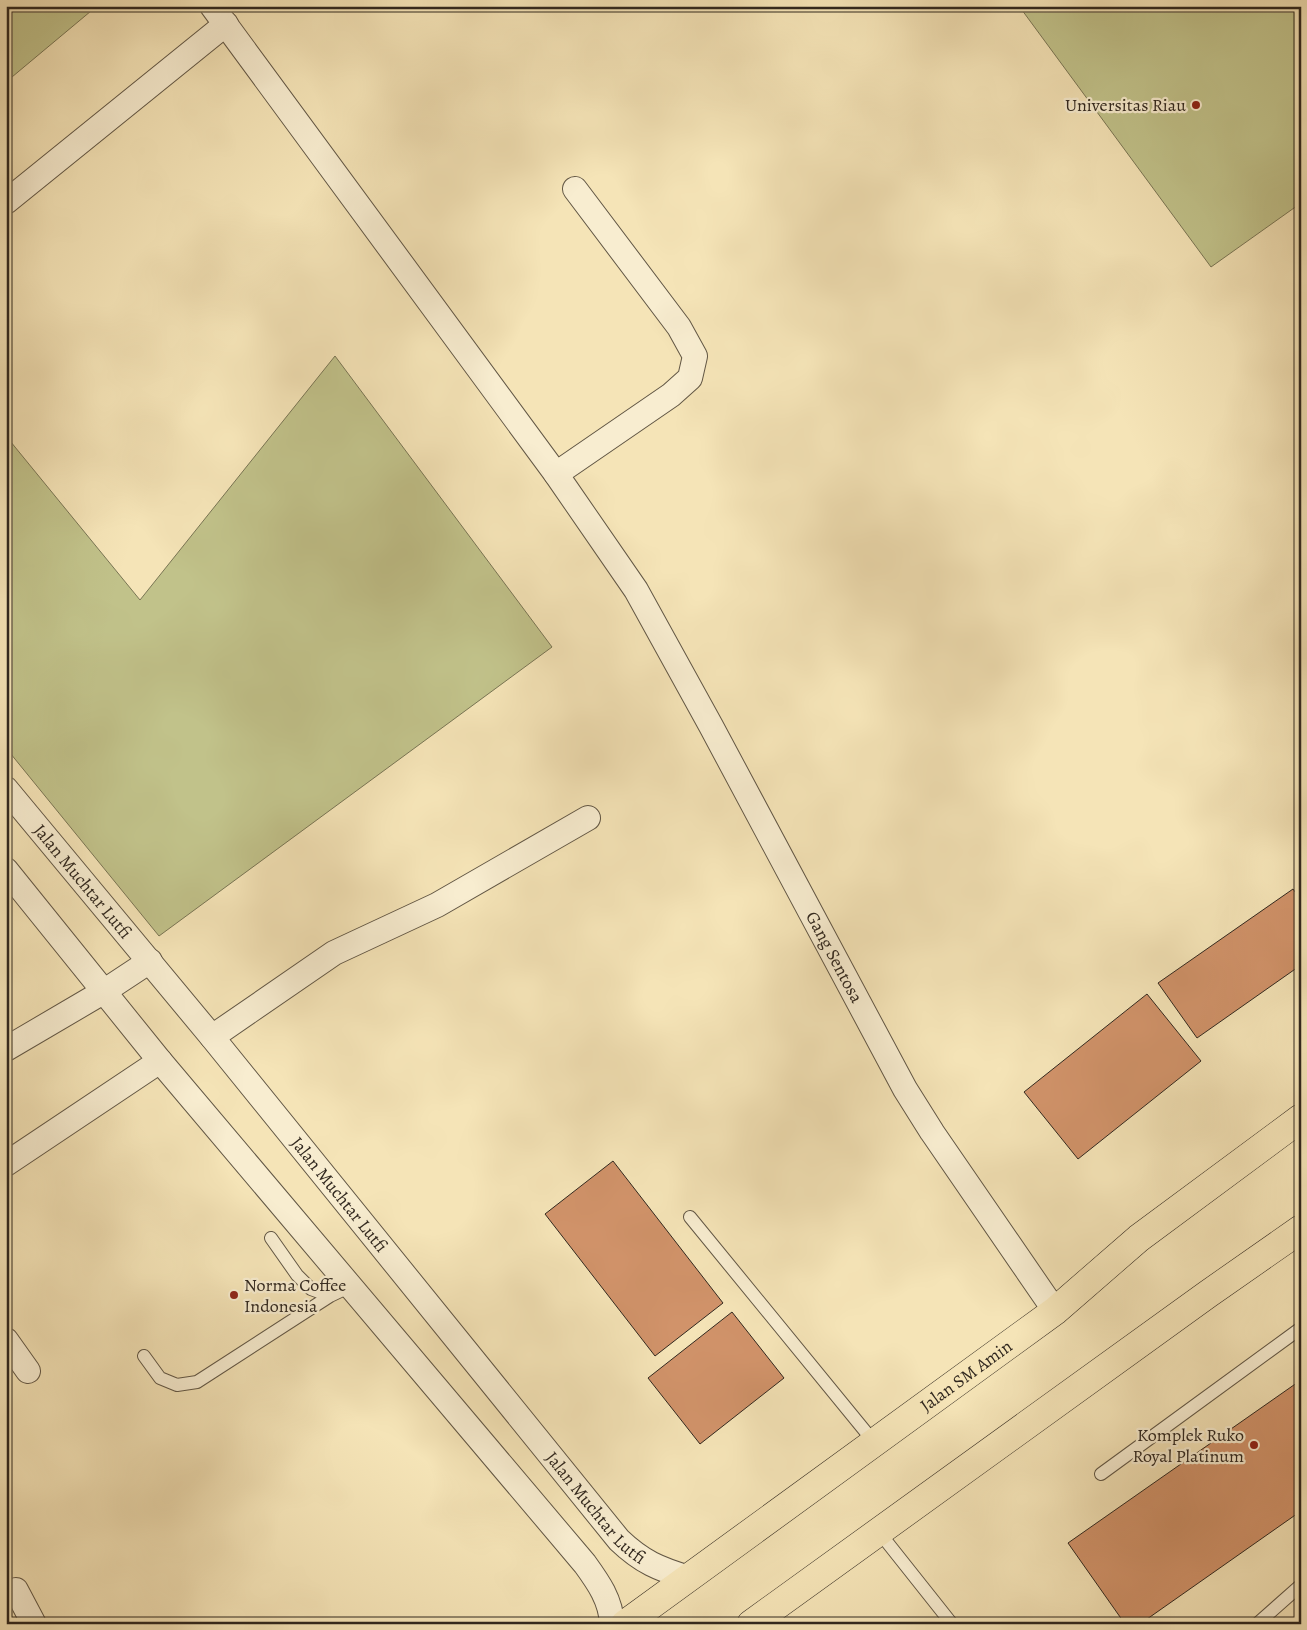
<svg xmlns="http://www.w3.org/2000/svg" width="1307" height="1630" font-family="Alegreya,serif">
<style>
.green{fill:#c1c28a;stroke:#797554}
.building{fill:#d1936a;stroke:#31281f}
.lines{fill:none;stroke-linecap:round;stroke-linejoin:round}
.service-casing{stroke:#625745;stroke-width:14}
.minor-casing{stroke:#625745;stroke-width:26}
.primary-casing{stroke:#31281f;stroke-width:29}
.service{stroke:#f8edd0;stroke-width:12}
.minor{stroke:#f8edd0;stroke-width:24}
.primary{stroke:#f5e4b7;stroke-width:28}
.poi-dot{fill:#8f2418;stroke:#f8edd0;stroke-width:2}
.labels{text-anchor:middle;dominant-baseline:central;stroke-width:4.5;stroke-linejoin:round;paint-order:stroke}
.poi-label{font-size:18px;fill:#31281f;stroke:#f8edd0;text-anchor:end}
.street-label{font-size:18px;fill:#31281f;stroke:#f8edd0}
</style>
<rect width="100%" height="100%" fill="#f5e4b7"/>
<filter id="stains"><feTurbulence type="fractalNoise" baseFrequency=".004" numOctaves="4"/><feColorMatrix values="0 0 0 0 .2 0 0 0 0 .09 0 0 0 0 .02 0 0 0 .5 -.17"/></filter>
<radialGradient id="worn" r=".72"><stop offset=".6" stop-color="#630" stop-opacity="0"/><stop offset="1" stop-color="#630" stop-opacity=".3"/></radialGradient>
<!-- green -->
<path class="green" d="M6,6H97L6,82Z
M1019,6H1301V203L1211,267Z
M335,356L552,647L159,936L6,748V436L140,600Z"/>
<!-- building -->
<path class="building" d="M1293,889L1301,900V965L1197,1038L1158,983Z
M1147,994L1201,1061L1078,1159L1024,1092Z
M613,1161L723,1303L655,1356L545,1214Z
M732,1312L784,1378L700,1444L648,1378Z
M1301,1380V1511L1140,1624H1125L1068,1543Z"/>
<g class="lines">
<!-- service casing -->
<g class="service-casing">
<path id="service" d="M690,1217L874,1442
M271,1238L297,1275L311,1289L330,1296
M144,1356L160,1378L177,1385L197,1382L330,1296L351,1286
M1101,1474L1301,1328
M879,1532L952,1624
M1257,1624L1301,1585"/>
</g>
<!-- minor casing -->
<g class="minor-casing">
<g id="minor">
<path id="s1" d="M212,6L556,474L636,590L711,726L905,1089L932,1132L1055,1311"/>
<path d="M6,202L226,24"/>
<path d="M556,474L671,395L690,378L695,356L679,327L575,189"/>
<path id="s2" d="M6,789L212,1037L619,1540C642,1562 659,1569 689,1578"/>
<path d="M6,870L160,1061L585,1564C598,1582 611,1600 612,1624"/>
<path d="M212,1037L334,953L437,905L588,818"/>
<path d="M6,1049L103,992L150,961"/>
<path d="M6,1164L160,1061"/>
<path d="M6,1340L28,1371"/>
<path d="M16,1590L34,1624"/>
</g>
</g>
<!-- primary casing -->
<g class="primary-casing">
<g id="primary">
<path id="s3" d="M625,1624L1055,1311L1139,1238L1301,1118"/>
<path d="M751,1624L1208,1294L1301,1229"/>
</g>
</g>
<!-- service -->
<use href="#service" class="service"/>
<!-- minor -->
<use href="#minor" class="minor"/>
<!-- primary -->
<use href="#primary" class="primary"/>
</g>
<!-- markers -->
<g class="poi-dot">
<circle cx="1196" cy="105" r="5"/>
<circle cx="234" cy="1295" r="5"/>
<circle cx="1254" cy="1445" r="5"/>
</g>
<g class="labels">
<!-- poi labels -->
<g class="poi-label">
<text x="1186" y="105">Universitas Riau</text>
<text x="244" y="1285" text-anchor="start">Norma Coffee<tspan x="244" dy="21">Indonesia</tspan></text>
<text x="1244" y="1435">Komplek Ruko<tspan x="1244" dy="21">Royal Platinum</tspan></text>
</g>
<!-- street labels -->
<g class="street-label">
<text stroke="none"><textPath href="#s2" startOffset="120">Jalan Muchtar Lutfi</textPath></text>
<text stroke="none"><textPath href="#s1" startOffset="1139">Gang Sentosa</textPath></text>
<text stroke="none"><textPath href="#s2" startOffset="525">Jalan Muchtar Lutfi</textPath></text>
<text stroke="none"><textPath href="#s3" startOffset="422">Jalan SM Amin</textPath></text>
<text stroke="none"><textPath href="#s2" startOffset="930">Jalan Muchtar Lutfi</textPath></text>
</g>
</g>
<!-- margin -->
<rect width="1307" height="1630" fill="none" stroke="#f5e4b7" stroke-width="25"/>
<rect x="8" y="8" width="1292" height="1615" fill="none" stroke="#31281f" stroke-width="2.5"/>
<rect x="12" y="12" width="1282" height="1605" fill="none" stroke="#31281f"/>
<rect width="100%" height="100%" filter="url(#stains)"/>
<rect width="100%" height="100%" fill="url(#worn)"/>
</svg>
